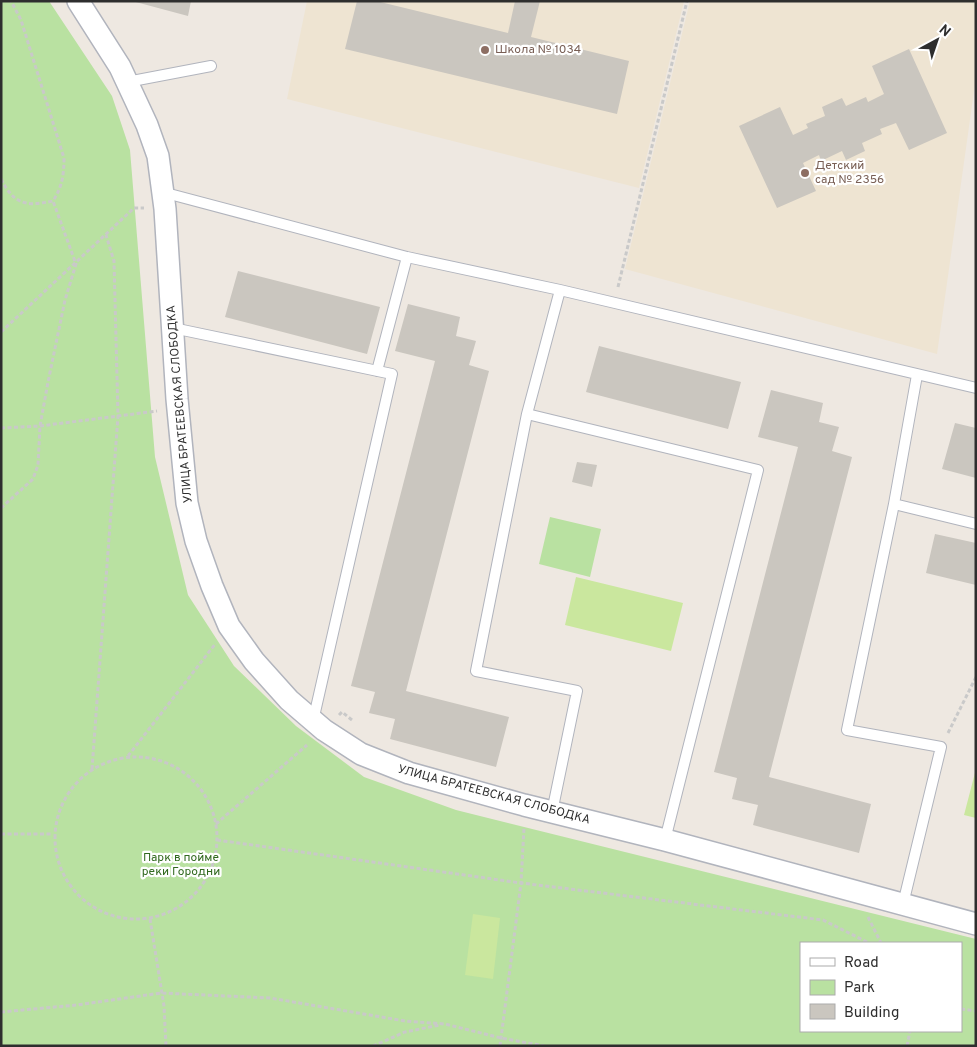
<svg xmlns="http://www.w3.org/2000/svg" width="977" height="1047" font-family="Overpass,sans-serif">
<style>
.education{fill:#eee4d2}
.green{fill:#b9e1a1;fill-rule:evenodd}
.pitch{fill:#cae79e}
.building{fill:#cac6bf}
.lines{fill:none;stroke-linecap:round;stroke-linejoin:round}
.service-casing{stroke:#b1b4bd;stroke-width:12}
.minor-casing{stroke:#b1b4bd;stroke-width:24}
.path{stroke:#c9c9c9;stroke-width:3;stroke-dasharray:4 2.5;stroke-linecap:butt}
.service{stroke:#fff;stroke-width:10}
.minor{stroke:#fff;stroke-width:21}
.education-dot{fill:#8d6e63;stroke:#fff;stroke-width:2}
.labels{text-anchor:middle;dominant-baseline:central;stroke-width:4.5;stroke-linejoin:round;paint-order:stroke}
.education-label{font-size:12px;fill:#785e54;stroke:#fff;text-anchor:start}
.street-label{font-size:12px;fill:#2e2e2e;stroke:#fff}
.park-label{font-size:12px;fill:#31691f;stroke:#fff}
</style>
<rect width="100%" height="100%" fill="#eee8e1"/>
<!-- education -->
<path class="education" d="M307,1H684L639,188L287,99Z
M690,1H976V77L937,354L625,269Z"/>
<!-- green -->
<path class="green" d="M1,1H49L112,96L130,150L155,457L188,595L234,666L296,726L364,777L456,810L976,939V1046H1ZM801,943H961V1031H801Z
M550,517L601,529L590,577L539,564Z"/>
<!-- pitch -->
<path class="pitch" d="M576,577L683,603L671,651L565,625Z
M976,769V818L964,815Z
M473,914L500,918L493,979L465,975Z"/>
<!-- building -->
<path class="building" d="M132,1H191L188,16Z
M357,1H376L508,33L515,1H540L531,37L629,61L617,114L345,49Z
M909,49L947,133L909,150L896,123L880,129L882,134L862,143L865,151L846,160L842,151L821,161L819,155L803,163L816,191L777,208L739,126L780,107L793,135L808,128L806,124L825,116L822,107L842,98L846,106L866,97L868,102L884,94L872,66Z
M238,271L380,307L367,354L225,317Z
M408,304L460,317L456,336L476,341L469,365L489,371L406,691L509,717L496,767L390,739L395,719L369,713L375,692L351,686L435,361L395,351Z
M599,346L741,382L728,429L586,392Z
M771,390L823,403L819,422L839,427L832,451L852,457L769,777L871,804L859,853L753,825L758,805L732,799L737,778L714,772L798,447L758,437Z
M955,423L976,428V478L942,469Z
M577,462L597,465L592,487L572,482Z
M935,534L976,543V585L926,573Z"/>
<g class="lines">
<!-- service casing -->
<g class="service-casing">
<path id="service" d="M127,82L211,66
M162,192L407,257L560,290L976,388
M173,328L392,374L313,721
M377,371L407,257
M917,375L894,504L976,524
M527,414L758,470L665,840
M894,504L847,730L941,747L903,904
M552,812L577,691L476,671L527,414L560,290"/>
</g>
<!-- minor casing -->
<g class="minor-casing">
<path id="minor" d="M78,1L120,67L147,125L158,156L165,209L177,399L187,503L196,541L212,586L229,626L254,661L289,700L324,730L361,754L409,773L524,805L665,840L976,924"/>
</g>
<!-- path -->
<path class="path" d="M1,179C14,204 25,207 53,201C62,187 64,175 64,158L21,20L11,1
M618,287L687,1
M1,332L134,208H144
M1,428L40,426L157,411
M1,508L33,479L38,465L40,426L48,382L65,300L76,264L53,201
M339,715L342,712L352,720
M948,733L976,677
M128,756L216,643
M55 838a81 81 0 1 1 162 0a81 81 0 1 1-162 0Z
M92,769L118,416L114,261L106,235
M216,824L307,745
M1,834H53
M217,840L521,883L823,920L869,943
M868,917L881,943
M150,919L164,1006L166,1046
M961,1009L976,1011
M1,1012L77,1005L161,993L270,998L405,1021L445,1024L501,1038L544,1046
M373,1046L405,1032L440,1025
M500,1046L521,883L524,828
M907,1046L910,1031"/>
<!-- service -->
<use href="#service" class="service"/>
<!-- minor -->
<use href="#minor" class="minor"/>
</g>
<!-- markers -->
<g class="education-dot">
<circle cx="485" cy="50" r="5"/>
<circle cx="805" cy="173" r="5"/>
</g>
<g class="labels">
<!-- education labels -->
<g class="education-label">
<text x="495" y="50">Школа № 1034</text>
<text x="815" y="166">Детский<tspan x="815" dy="14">сад № 2356</tspan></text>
</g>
<!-- street labels -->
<g class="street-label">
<text transform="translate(180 404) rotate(-95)">УЛИЦА БРАТЕЕВСКАЯ СЛОБОДКА</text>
<text transform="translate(494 795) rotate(15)">УЛИЦА БРАТЕЕВСКАЯ СЛОБОДКА</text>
</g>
<!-- park labels -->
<g class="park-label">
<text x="181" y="858">Парк в пойме<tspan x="181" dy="14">реки Городни</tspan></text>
</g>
</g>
<!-- border -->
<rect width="977" height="1047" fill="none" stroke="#2e2e2e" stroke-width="5"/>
<!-- legend -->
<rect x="800" y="942" width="162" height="90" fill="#ffffff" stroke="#ababab"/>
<rect x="810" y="958" width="25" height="8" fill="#ffffff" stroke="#ababab"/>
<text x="844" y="967" font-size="15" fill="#2e2e2e">Road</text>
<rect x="810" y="980" width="25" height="15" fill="#b9e1a1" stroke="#ababab"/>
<text x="844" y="992" font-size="15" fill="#2e2e2e">Park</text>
<rect x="810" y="1004" width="25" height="15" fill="#cac6bf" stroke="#ababab"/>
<text x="844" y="1017" font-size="15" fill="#2e2e2e">Building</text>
<!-- north arrow -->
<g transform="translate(937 40) rotate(40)" stroke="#ffffff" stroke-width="4" paint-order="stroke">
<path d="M0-4L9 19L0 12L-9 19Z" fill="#2e2e2e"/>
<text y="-8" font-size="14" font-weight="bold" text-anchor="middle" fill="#2e2e2e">N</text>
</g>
</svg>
